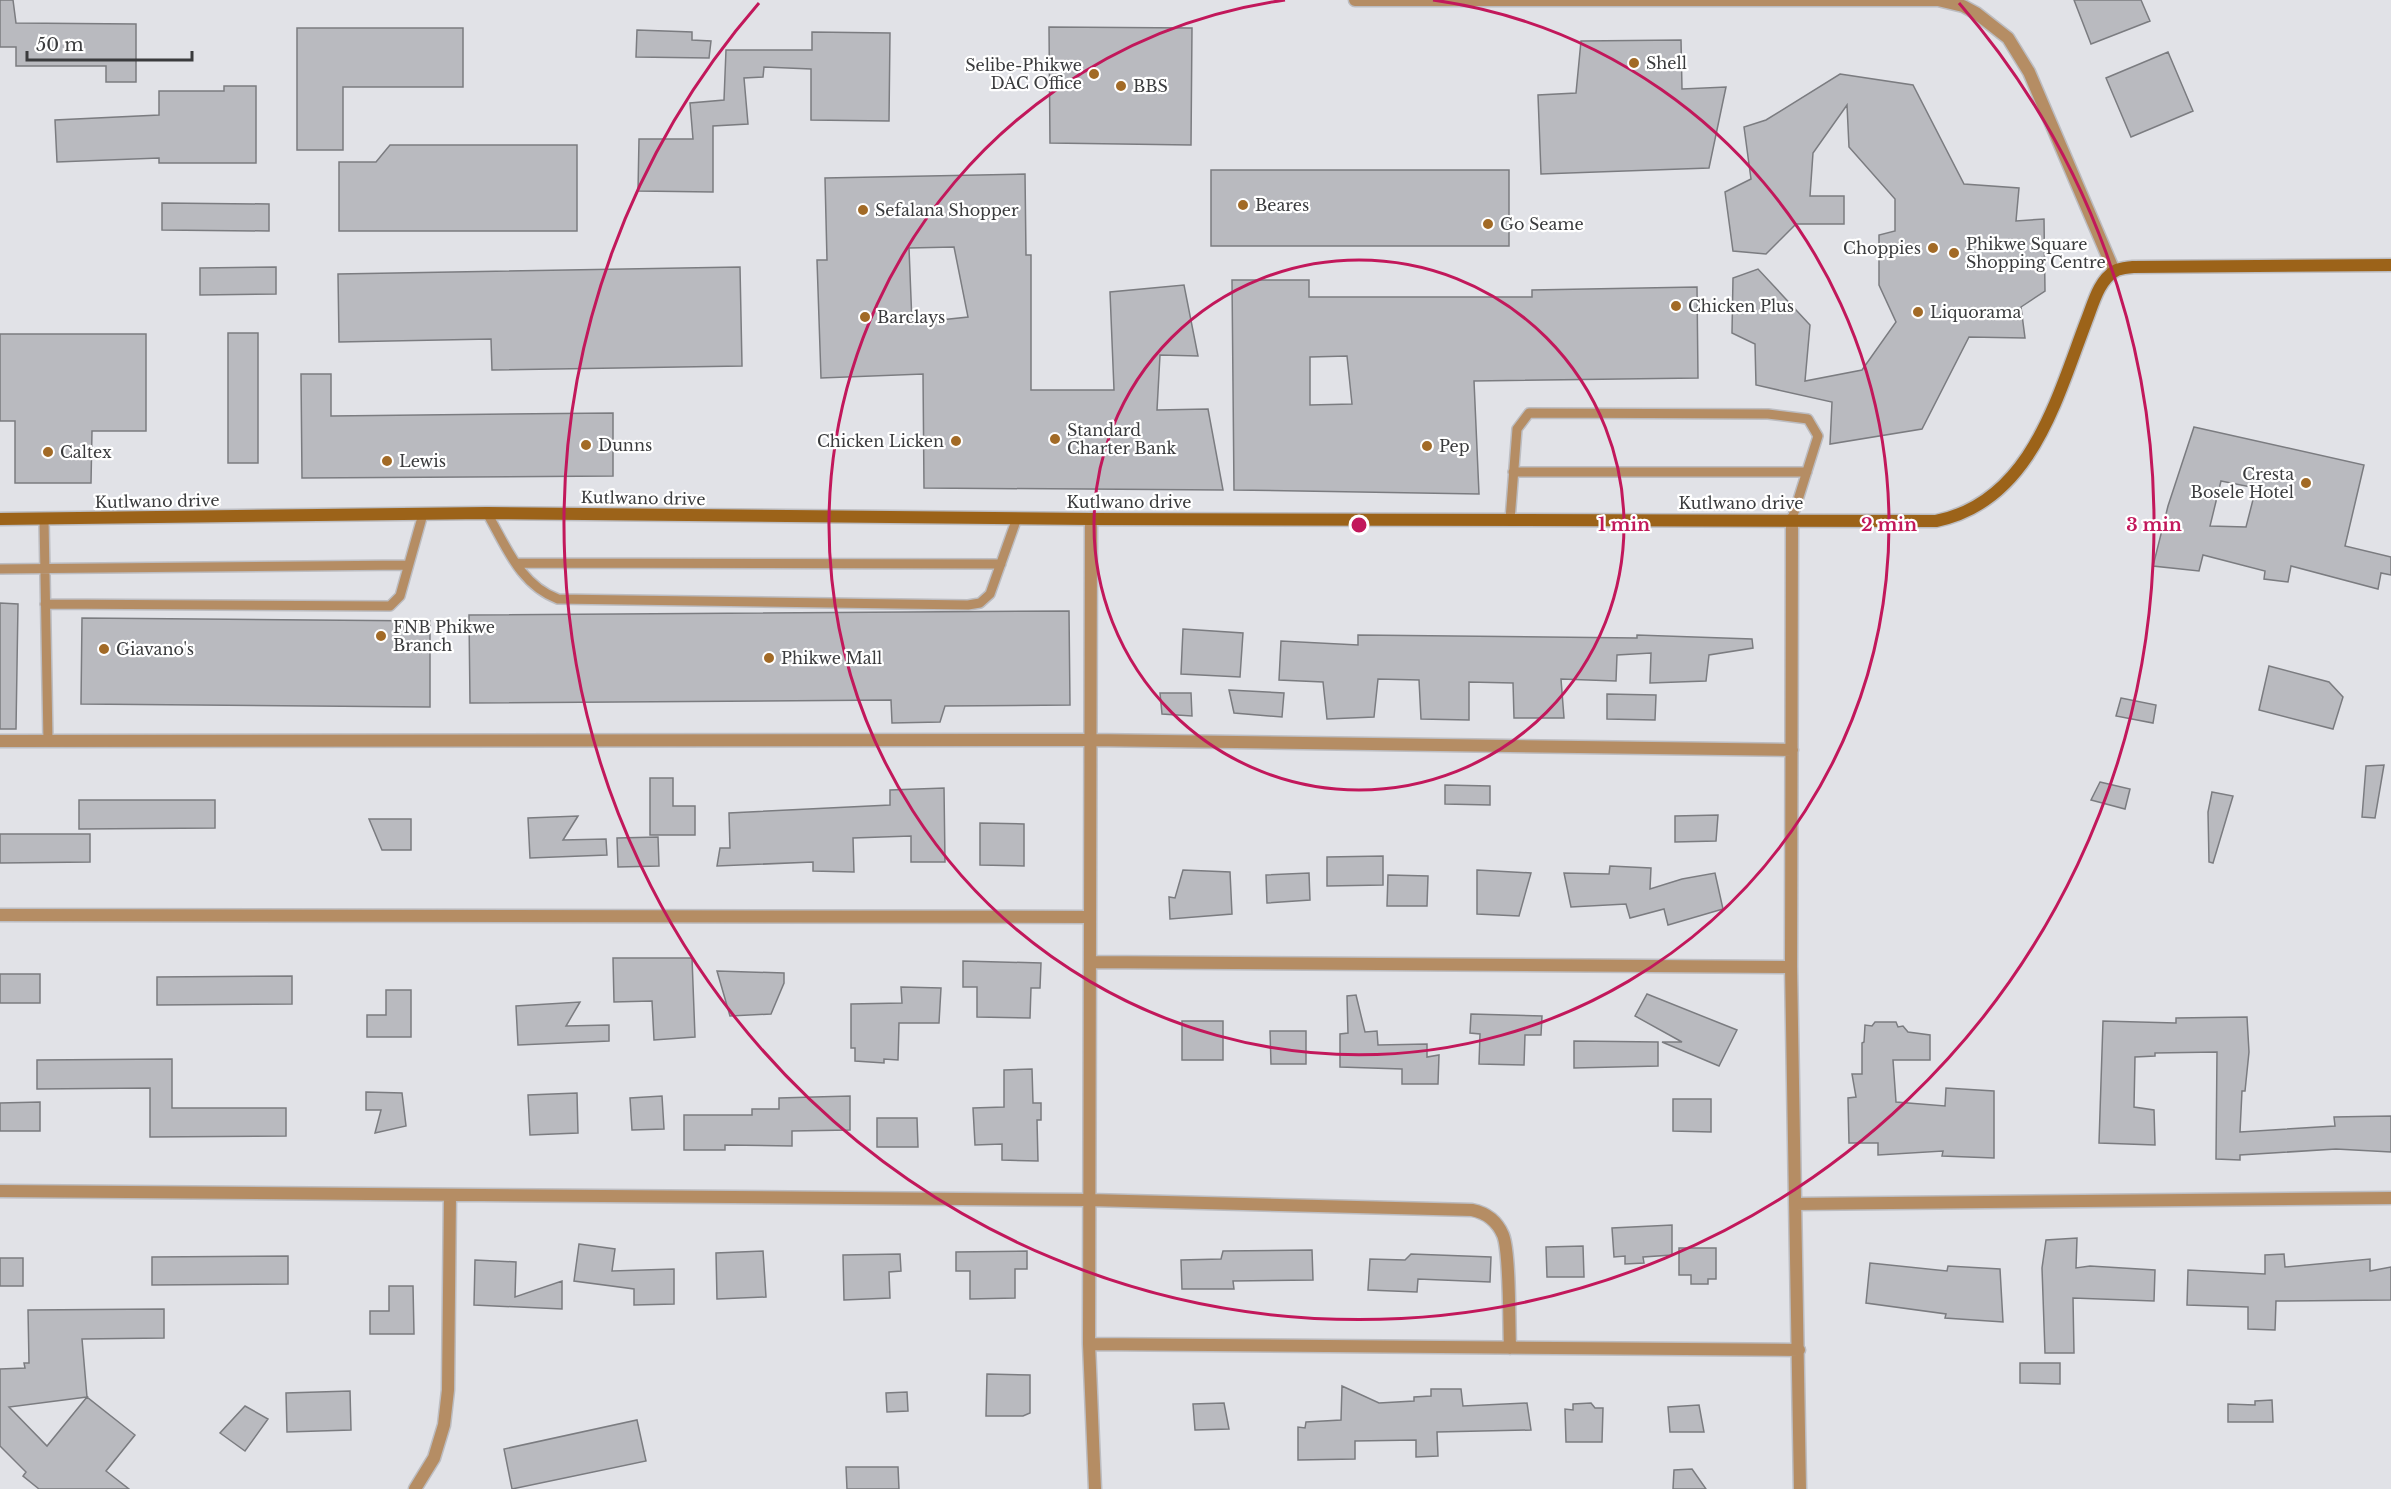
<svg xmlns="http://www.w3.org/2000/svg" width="2391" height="1489" font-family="'Libre Baskerville',serif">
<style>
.building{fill:#b9babf;stroke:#7b7c80;stroke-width:1.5;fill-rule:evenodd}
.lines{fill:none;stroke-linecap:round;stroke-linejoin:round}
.lane-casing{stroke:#bcbdc2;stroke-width:12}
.street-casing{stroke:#bcbdc2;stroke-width:15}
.secondary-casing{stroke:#bcbdc2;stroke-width:15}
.lane{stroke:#b58d64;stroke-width:9}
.street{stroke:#b58d64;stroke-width:12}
.secondary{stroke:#9c6319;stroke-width:12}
.ring{fill:none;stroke:#c2185b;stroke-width:3}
.poi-dot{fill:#a26a26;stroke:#fff;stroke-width:2}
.labels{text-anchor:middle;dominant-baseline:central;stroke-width:4.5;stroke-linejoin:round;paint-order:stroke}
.poi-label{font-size:16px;fill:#3a3b3d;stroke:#fff;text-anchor:start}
.street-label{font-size:16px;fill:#3a3b3d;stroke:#fff}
.centre{fill:#c2185b;stroke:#fff;stroke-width:3}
.ring-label{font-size:18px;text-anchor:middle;font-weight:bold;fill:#c2185b;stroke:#fff;stroke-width:4.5;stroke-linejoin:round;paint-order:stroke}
</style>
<rect width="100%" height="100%" fill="#e1e2e7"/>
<!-- building -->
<path class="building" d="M0,0H13L16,23L136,24V82H106V66H16V47H0Z
M2074,0H2141L2150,21L2091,44Z
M1049,27L1192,28L1191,145L1050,143Z
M297,28H463V87H343V150H297Z
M637,30L692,32V40L711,41L709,58L636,57Z
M812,32L890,33L889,121L811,120V69L764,67L763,77L744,78L748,124L713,126V192L638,191L639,139H693L690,103L724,100L726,50H812Z
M1681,40L1682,89L1726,87L1709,168L1541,174L1538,95L1576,93L1581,41Z
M2168,52L2193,111L2131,137L2106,78Z
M1840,74L1913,85L1964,184L2019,188L2016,221L2044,219L2045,291L2021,307L2025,338L1969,337L1922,429L1830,444L1832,402L1756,385L1755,344L1732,333L1733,278L1758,269L1810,325L1805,381L1862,370L1896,322L1879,285V235L1895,231V199L1849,147L1847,105L1813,153L1810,196H1844V224H1796L1766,254L1733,251L1725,192L1751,179L1744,127L1766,120Z
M224,86H256V163H159V158L57,162L55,120L159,115V91H224Z
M390,145H577V231H339V162H376Z
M1211,170H1509V246H1211Z
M1025,174L1026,255H1031V390H1114L1110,292L1184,285L1198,356L1160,355L1157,410L1208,409L1223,490L924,488L923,374L821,378L817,260H827L825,178ZM954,247L968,317L912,323L909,248Z
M162,203L269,204V231L162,230Z
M276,267V294L200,295V268Z
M740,267L742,366L492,370L491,339L339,342L338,274Z
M1232,280H1309V297H1532V290L1697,287L1698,378L1474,381L1479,494L1234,490ZM1347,356L1352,404L1310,405V357Z
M228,333H258V463H228Z
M0,334H146V431H92L91,483H15V421H0Z
M301,374H331V416L613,413V476L302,478Z
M2194,427L2364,465L2345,546L2391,557V575L2381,573L2378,589L2291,566L2288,582L2264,579L2265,571L2203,555L2199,571L2153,566L2168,506ZM2221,481L2256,488L2246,527L2210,526Z
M0,603L18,604L16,729H0Z
M1069,611L1070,705L945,706L940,722L892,723L891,700L470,703L469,615Z
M82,618L430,621V707L81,704Z
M1183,629L1243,633L1240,677L1181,674Z
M1358,635L1637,638V635L1752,639L1753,648L1709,655L1706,681L1650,683L1651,653L1617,655L1616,681L1561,679L1564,718H1514L1513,683L1469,682V720L1421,719L1419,680L1378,679L1374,717L1327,719L1323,682L1279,680L1281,641L1358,645Z
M2269,666L2329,682L2343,697L2333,729L2259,710Z
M1229,690L1284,693L1282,717L1234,713Z
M1160,693H1191L1192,716L1162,714Z
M1607,694L1656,695L1655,720L1607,719Z
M2121,698L2156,705L2153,723L2116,716Z
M2384,765L2375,818L2362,817L2366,766Z
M650,778H673V806H695V835H650Z
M2100,782L2130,789L2125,809L2091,800Z
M1445,785L1490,786V805L1445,804Z
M944,788L945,862H911V836L853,838L854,872L813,871V862L717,866L720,848H730L729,813L890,805V790Z
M2212,792L2233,796L2213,863L2209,862L2208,812Z
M79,800H215V828L79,829Z
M1718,815L1716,841L1675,842V816Z
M578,816L563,840L606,839L607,855L530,858L528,818Z
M369,819H411V850H382Z
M980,823L1024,824V866L980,865Z
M0,834H90V862L0,863Z
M658,837L659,866L618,867L617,838Z
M1383,856V885L1327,886V857Z
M1610,866L1651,868L1650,889L1682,879L1715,873L1723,909L1668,925L1664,909L1630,918L1626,904L1571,907L1564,873L1609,874Z
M1183,870L1230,872L1232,914L1170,919L1169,897L1175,898Z
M1477,870L1531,873L1519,916L1477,914Z
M1309,873L1310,900L1267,903L1266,875Z
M1388,875L1428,876L1427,906H1387Z
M613,958H692L695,1037L654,1040L652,1001L614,1002Z
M963,961L1041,963L1040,988H1031L1030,1018L977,1017V987H963Z
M717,971L784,973V983L771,1014L730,1016Z
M0,974H40V1003H0Z
M292,976V1004L157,1005V977Z
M901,987L941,988L939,1023H899L898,1060L884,1059V1063L855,1061V1048H851V1004L902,1003Z
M386,990H411V1037H367V1015H386Z
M1647,994L1737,1030L1719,1066L1662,1042H1682L1635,1016Z
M1356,995L1365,1032L1377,1031L1378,1045L1427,1044V1057L1439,1055L1438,1084H1402V1069L1340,1067V1034L1348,1033L1347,996Z
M580,1002L566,1026L609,1025V1041L518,1045L516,1006Z
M1471,1014L1542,1016L1541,1035H1525L1524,1065L1479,1064L1480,1034L1470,1033Z
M2247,1017L2249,1052L2245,1091H2242L2240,1132L2335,1126L2334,1117L2391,1116V1152L2336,1149L2240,1155V1160L2216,1159L2217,1052L2155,1053V1056L2135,1057L2134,1107L2154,1110L2155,1145L2099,1143L2103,1021L2176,1023V1018Z
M1182,1021H1223V1060H1182Z
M1875,1022H1896L1898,1027L1903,1026L1908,1032L1930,1035V1060H1893L1896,1102L1945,1106L1946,1088L1994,1091V1158L1942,1156L1943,1151L1878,1155V1143H1849L1848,1098L1856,1097L1852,1074H1862V1043L1864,1042L1865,1025L1872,1026Z
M1270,1031H1306V1064H1271Z
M1574,1041L1658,1042V1066L1574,1068Z
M172,1059V1108H286V1136L150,1137V1088L37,1089V1060Z
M1032,1069L1033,1103H1041V1120H1037L1038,1161L1002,1160V1144L975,1145L973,1108L1004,1107V1070Z
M366,1092L402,1093L406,1126L375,1133L381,1110H366Z
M577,1093L578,1133L530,1135L528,1095Z
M662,1096L664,1129L632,1130L630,1098Z
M850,1096V1130L792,1131V1146L725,1145V1150H684V1115H752V1109H779V1098Z
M1673,1099H1711V1132L1673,1131Z
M40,1102V1131H0V1103Z
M877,1118H917L918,1147H877Z
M1672,1225V1255L1643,1257L1644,1263L1625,1264V1256L1614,1257L1612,1228Z
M2077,1238L2076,1268L2090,1266L2155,1270L2154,1301L2073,1298L2074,1353H2045L2042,1268L2046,1240Z
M579,1244L615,1249L612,1271L674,1269V1304L634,1305V1289L574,1281Z
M1583,1246L1584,1277H1547L1546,1247Z
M1679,1248H1716V1279H1708V1284H1691V1275H1679Z
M1312,1250L1313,1280L1233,1281L1234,1289H1182L1181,1260L1221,1259L1223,1251Z
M763,1251L766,1297L717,1299L716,1253Z
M1027,1251V1269H1015V1298L970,1299V1271H956V1252Z
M900,1254L901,1271L889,1272L890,1298L844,1300L843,1255Z
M1411,1254L1491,1257L1490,1282L1418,1279L1417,1292L1368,1290L1370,1259L1405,1260Z
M2284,1254L2285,1267L2370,1259V1271L2391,1267V1300L2276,1301L2275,1330L2248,1329V1307L2187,1305L2188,1270L2265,1274V1255Z
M288,1256V1284L152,1285V1257Z
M0,1258H23V1286H0Z
M475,1260L516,1262L515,1297L562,1281V1309L474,1305Z
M1870,1263L1947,1271L1948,1266L2000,1269L2003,1322L1945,1318L1946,1314L1866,1303Z
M389,1286H413L414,1334H370V1311H389Z
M164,1309V1338L82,1339L87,1397L135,1435L106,1471L129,1489H39L23,1476L26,1472L0,1446V1369L25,1368L24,1363H29L28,1310ZM87,1397L47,1446L9,1407Z
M2020,1363H2060V1384L2020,1383Z
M987,1374L1030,1375V1413L1023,1416H986Z
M1342,1386L1379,1403L1414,1401V1397L1431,1396V1389H1461L1463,1406L1527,1403L1531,1430L1437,1432L1438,1456L1416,1457V1440L1355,1441V1459L1298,1460V1427L1305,1428L1306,1422L1341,1420Z
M350,1391L351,1430L287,1432L286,1393Z
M907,1392L908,1411L887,1412L886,1393Z
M2272,1400L2273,1422H2228V1404L2255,1405V1401Z
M1224,1403L1229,1429L1195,1430L1193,1404Z
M1591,1403L1595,1408H1603L1602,1442H1566L1565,1409L1573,1410V1404Z
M1699,1405L1704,1432H1670L1668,1407Z
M245,1406L268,1419L245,1451L220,1433Z
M637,1420L646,1461L512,1489L504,1449Z
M846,1467H898L899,1489H847Z
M1692,1469L1706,1489H1673L1674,1470Z"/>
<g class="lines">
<!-- lane casing -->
<g class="lane-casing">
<path id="lane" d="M1513,472H1807
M487,513C506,546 520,585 558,599L968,605L980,603L990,594L1017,518
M44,519L48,741
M1510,520L1517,429L1529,413L1768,414L1808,419L1818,436L1792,519
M516,563L1001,564
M0,569L408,565
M45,604L390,606L400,596L423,514"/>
</g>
<!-- street casing -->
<g class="street-casing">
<path id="street" d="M1355,0H1938L1963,6L1976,13L2008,38L2029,72L2114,271
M1091,519L1089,1344L1095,1489
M1792,519L1791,967L1800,1489
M0,741L1090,740L1792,750
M0,915L1090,917
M1090,962L1791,967
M0,1191L1090,1200L1472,1210C1487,1213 1497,1221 1503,1235C1510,1252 1509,1325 1510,1348
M1795,1204L2391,1198
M1089,1344L1799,1350
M415,1489L434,1458L444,1425L448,1390L450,1195"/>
</g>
<!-- secondary casing -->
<g class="secondary-casing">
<path id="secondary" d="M0,519L487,513L1091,519L1936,521C2030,502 2056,401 2086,322C2093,305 2098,281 2115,271C2120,268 2126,268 2133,267L2391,265"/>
</g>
<!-- lane -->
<use href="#lane" class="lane"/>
<!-- street -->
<use href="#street" class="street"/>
<!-- secondary -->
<use href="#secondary" class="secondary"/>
</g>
<!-- distance rings -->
<g class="ring">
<circle cx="1359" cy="525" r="265"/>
<path d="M1433 0A530 530 0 1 1 1285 0"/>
<path d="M1959 3A795 795 0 1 1 759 3"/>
</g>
<!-- markers -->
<g class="poi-dot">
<circle cx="1634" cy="63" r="6"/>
<circle cx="1094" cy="74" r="6"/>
<circle cx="1121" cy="86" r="6"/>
<circle cx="1243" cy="205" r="6"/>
<circle cx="863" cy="210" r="6"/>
<circle cx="1488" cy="224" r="6"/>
<circle cx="1933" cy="248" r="6"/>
<circle cx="1954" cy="253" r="6"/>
<circle cx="1676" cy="306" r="6"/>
<circle cx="1918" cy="312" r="6"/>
<circle cx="865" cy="317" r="6"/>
<circle cx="1055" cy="439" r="6"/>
<circle cx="956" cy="441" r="6"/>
<circle cx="586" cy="445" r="6"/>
<circle cx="1427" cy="446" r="6"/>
<circle cx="48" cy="452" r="6"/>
<circle cx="387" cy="461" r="6"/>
<circle cx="2306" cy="483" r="6"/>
<circle cx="381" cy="636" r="6"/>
<circle cx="104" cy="649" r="6"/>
<circle cx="769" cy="658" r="6"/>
</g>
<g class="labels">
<!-- poi labels -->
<g class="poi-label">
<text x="1646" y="63">Shell</text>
<text x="1082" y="65" text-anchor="end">Selibe-Phikwe<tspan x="1082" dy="18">DAC Office</tspan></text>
<text x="1133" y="86">BBS</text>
<text x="1255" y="205">Beares</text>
<text x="875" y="210">Sefalana Shopper</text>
<text x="1500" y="224">Go Seame</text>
<text x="1966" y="244">Phikwe Square<tspan x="1966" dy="18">Shopping Centre</tspan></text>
<text x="1921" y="248" text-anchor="end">Choppies</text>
<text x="1688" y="306">Chicken Plus</text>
<text x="1930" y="312">Liquorama</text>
<text x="877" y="317">Barclays</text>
<text x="1067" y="430">Standard<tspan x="1067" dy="18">Charter Bank</tspan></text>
<text x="944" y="441" text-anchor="end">Chicken Licken</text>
<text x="598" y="445">Dunns</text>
<text x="1439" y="446">Pep</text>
<text x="60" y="452">Caltex</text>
<text x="399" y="461">Lewis</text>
<text x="2294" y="474" text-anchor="end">Cresta<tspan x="2294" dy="18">Bosele Hotel</tspan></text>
<text x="393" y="627">FNB Phikwe<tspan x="393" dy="18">Branch</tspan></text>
<text x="116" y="649">Giavano's</text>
<text x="781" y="658">Phikwe Mall</text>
</g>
<!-- street labels -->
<g class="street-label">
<text transform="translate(643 498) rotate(1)">Kutlwano drive</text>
<text transform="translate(157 501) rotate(-1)">Kutlwano drive</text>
<text x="1129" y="502">Kutlwano drive</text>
<text x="1741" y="503">Kutlwano drive</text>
</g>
</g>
<circle cx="1359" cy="525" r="9" class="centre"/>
<g class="ring-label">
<text x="1624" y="531">1 min</text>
<text x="1889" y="531">2 min</text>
<text x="2154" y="531">3 min</text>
</g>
<!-- scale -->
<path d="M27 51v9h165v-9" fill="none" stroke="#3a3b3d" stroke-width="3"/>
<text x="36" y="51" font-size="18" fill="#3a3b3d" stroke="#ffffff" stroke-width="4.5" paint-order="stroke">50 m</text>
</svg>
